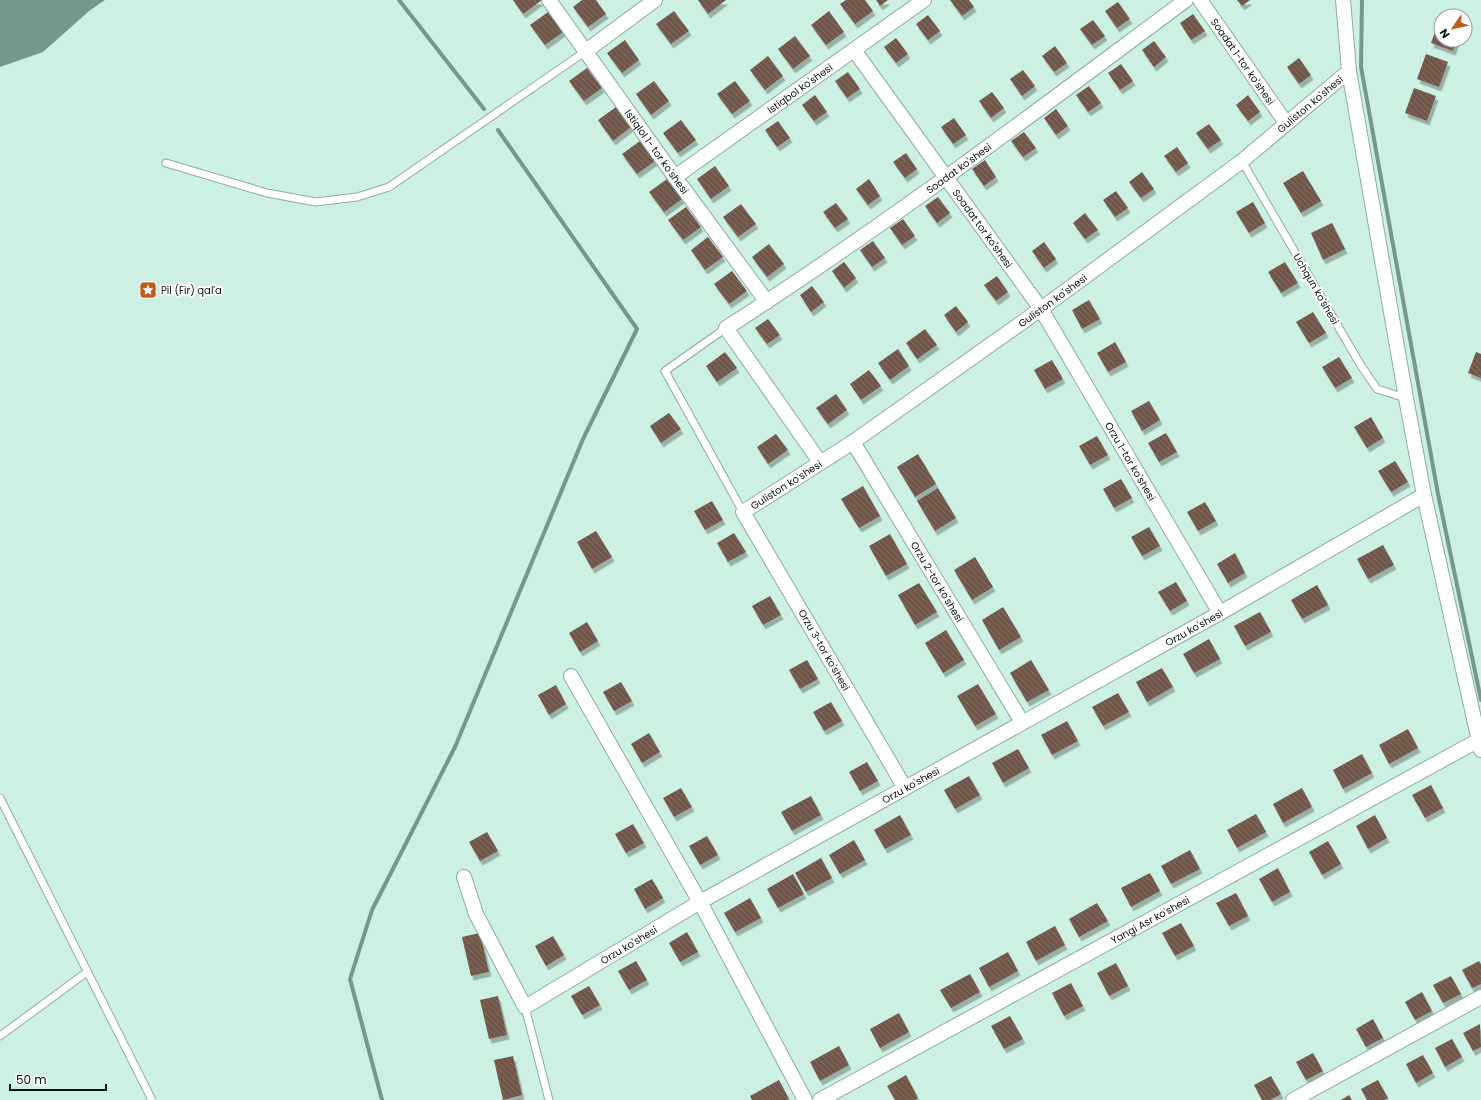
<svg xmlns="http://www.w3.org/2000/svg" width="1481" height="1100" font-family="Poppins,sans-serif">
<style>
.water{fill:#75988b}
.lines{fill:none;stroke-linecap:round;stroke-linejoin:round}
.stream{stroke:#75988b;stroke-width:4}
.building{fill:url(#building-back-hatch);filter:url(#shadow)}
.service-casing{stroke:#8bad9f;stroke-width:9}
.minor-casing{stroke:#8bad9f;stroke-width:16}
.service{stroke:#fff;stroke-width:7}
.minor{stroke:#fff;stroke-width:14}
.labels{text-anchor:middle;dominant-baseline:central;stroke-width:4;stroke-linejoin:round;paint-order:stroke}
.street-label{font-size:10px;fill:#05110c;stroke:#fff}
.poi-label{font-size:10px;fill:#05110c;stroke:#fff;text-anchor:start}
</style>
<defs>
<pattern id="building-back-hatch" width="6" height="6" patternUnits="userSpaceOnUse"><rect width="6" height="6" fill="#725647"/><path d="M-1 5l2 2M0 0l6 6M5-1l2 2" fill="none" stroke="#826e63"/></pattern>
<filter id="shadow"><feDropShadow dx="2.5" dy="4.5" stdDeviation="0" flood-color="#0004"/></filter>
</defs>
<rect width="100%" height="100%" fill="#ccf0e2"/>
<!-- water -->
<path class="water" d="M0,0H105L89,11L43,52L0,67Z"/>
<g class="lines">
<!-- stream -->
<path class="stream" d="M399,0L484,109
M1362,0L1361,67L1438,494L1481,700
M382,1100L350,979L372,910L455,747L583,439L637,329L498,130"/>
</g>
<!-- building -->
<path class="building" d="M513,0H542L523,14Z
M582,0H596L606,14L588,27L573,7Z
M698,0H726L708,14Z
M846,0H865L873,11L855,24L840,4Z
M876,0H888L880,6Z
M950,0H969L974,7L962,16Z
M1237,0H1250L1242,6Z
M1118,2L1130,19L1117,28L1105,11Z
M674,11L689,31L671,44L656,24Z
M829,11L844,32L826,45L811,25Z
M548,12L563,32L545,45L530,25Z
M1193,14L1205,31L1191,40L1180,23Z
M928,15L940,31L928,40L916,24Z
M1441,15V40H1457L1453,51L1431,43Z
M1093,20L1105,36L1092,45L1080,29Z
M795,36L810,56L793,69L778,49Z
M896,38L908,54L896,63L884,47Z
M625,40L639,60L622,73L607,53Z
M1154,41L1166,57L1154,67L1142,50Z
M1055,46L1067,63L1054,72L1042,56Z
M1426,54L1448,62L1439,87L1417,79Z
M768,56L783,76L765,90L750,70Z
M1299,58L1311,75L1299,84L1287,67Z
M1121,64L1133,81L1120,90L1108,73Z
M587,68L602,88L584,101L569,81Z
M1023,70L1035,86L1022,96L1010,79Z
M848,72L860,89L847,98L835,81Z
M654,81L669,101L651,115L636,94Z
M735,81L750,101L732,114L717,94Z
M1089,86L1101,103L1088,112L1076,95Z
M1414,88L1436,96L1427,121L1405,113Z
M992,92L1004,108L991,118L979,101Z
M815,95L827,112L814,121L802,105Z
M1248,95L1260,112L1248,121L1236,105Z
M616,107L631,127L613,141L598,120Z
M1056,109L1068,126L1056,135L1044,118Z
M954,118L966,135L953,144L941,127Z
M681,120L696,140L678,153L663,133Z
M778,121L790,138L777,147L765,130Z
M1209,124L1221,140L1208,149L1196,133Z
M1024,132L1036,148L1023,157L1011,141Z
M640,141L655,161L637,174L622,154Z
M1177,147L1188,163L1176,172L1164,156Z
M906,153L917,169L905,178L893,162Z
M985,160L996,177L984,186L972,169Z
M715,166L729,186L711,199L697,179Z
M1303,171L1321,201L1301,213L1283,183Z
M1142,172L1154,189L1141,198L1129,182Z
M667,179L682,199L664,212L649,192Z
M869,179L880,196L868,205L856,189Z
M1116,191L1128,208L1115,217L1103,200Z
M938,197L950,213L937,223L925,206Z
M1253,202L1265,223L1249,233L1236,212Z
M836,203L848,219L835,228L823,212Z
M741,204L756,224L738,237L723,217Z
M686,207L701,227L683,240L668,220Z
M1085,213L1098,230L1085,239L1073,223Z
M903,219L915,236L902,245L890,228Z
M1332,223L1345,249L1323,260L1311,233Z
M708,237L723,257L705,270L691,250Z
M873,241L885,258L872,267L860,250Z
M1044,242L1056,259L1044,268L1032,251Z
M769,244L784,264L767,277L752,257Z
M844,262L856,278L844,288L832,271Z
M1285,262L1298,283L1281,293L1268,272Z
M732,271L747,291L729,304L714,284Z
M997,276L1008,292L996,301L984,285Z
M812,286L824,302L811,312L800,295Z
M1089,300L1100,319L1082,329L1072,310Z
M956,306L968,322L956,332L944,315Z
M1313,312L1326,333L1309,343L1296,322Z
M768,319L780,335L767,344L755,328Z
M925,329L937,345L917,359L906,343Z
M1115,342L1126,362L1108,372L1097,353Z
M898,349L909,366L890,380L878,363Z
M725,352L737,368L717,382L706,366Z
M1476,352L1481,354V378L1468,373Z
M1339,357L1352,378L1335,388L1322,367Z
M1052,360L1063,379L1045,389L1034,370Z
M869,370L881,386L861,400L850,384Z
M836,394L847,410L828,424L816,408Z
M1149,401L1160,420L1142,431L1131,411Z
M669,413L681,429L661,443L650,426Z
M1371,417L1383,438L1367,448L1354,427Z
M1166,433L1177,452L1159,462L1148,443Z
M776,434L788,450L768,464L757,447Z
M1097,436L1108,455L1090,465L1079,446Z
M918,454L936,484L915,497L897,467Z
M1395,461L1408,482L1391,492L1378,471Z
M1121,479L1132,498L1114,508L1103,489Z
M863,486L880,516L859,528L841,499Z
M938,488L956,518L935,531L917,501Z
M712,501L723,520L705,530L694,511Z
M1205,502L1216,521L1198,531L1187,512Z
M1149,527L1160,546L1142,556L1131,537Z
M596,531L612,557L592,569L577,542Z
M734,533L746,552L728,562L717,543Z
M890,534L907,564L886,576L869,546Z
M1383,545L1394,565L1368,579L1357,559Z
M1235,553L1245,573L1228,583L1217,564Z
M975,557L993,587L972,600L954,570Z
M1176,582L1187,601L1170,611L1158,592Z
M919,583L937,612L915,625L898,595Z
M1317,585L1328,605L1302,619L1291,600Z
M770,596L781,615L763,625L752,606Z
M1003,607L1021,637L999,650L982,620Z
M1260,612L1271,632L1245,646L1234,626Z
M587,622L598,641L580,652L569,633Z
M946,630L964,660L943,673L925,643Z
M1209,639L1220,659L1194,673L1183,654Z
M807,660L818,679L800,689L789,670Z
M1031,660L1049,690L1027,702L1010,673Z
M1162,668L1173,687L1147,702L1136,682Z
M621,682L632,701L614,711L603,692Z
M978,684L996,714L975,726L957,696Z
M556,685L566,704L549,715L538,695Z
M1118,693L1129,712L1103,726L1092,707Z
M831,702L842,721L824,731L813,712Z
M1067,721L1078,741L1052,755L1041,735Z
M1408,729L1418,748L1389,764L1379,745Z
M649,733L660,752L642,763L631,744Z
M1018,749L1029,768L1003,783L992,763Z
M1362,754L1372,773L1343,789L1333,770Z
M867,762L878,781L860,791L849,772Z
M969,776L980,795L955,809L944,790Z
M1431,785L1443,808L1425,818L1412,795Z
M681,788L692,807L674,817L663,798Z
M1302,788L1312,807L1283,823L1273,804Z
M811,796L821,815L792,831L781,812Z
M1256,814L1266,832L1237,848L1227,830Z
M900,815L911,835L885,849L874,830Z
M1375,815L1387,838L1368,849L1356,826Z
M633,824L644,843L626,853L615,834Z
M487,832L498,851L480,861L469,842Z
M707,836L718,855L700,865L689,846Z
M854,840L865,860L840,874L829,855Z
M1328,841L1341,864L1322,875L1309,852Z
M1190,850L1200,869L1171,884L1161,866Z
M821,858L832,878L806,892L795,873Z
M1278,868L1290,892L1272,902L1259,879Z
M1150,873L1160,891L1131,907L1121,888Z
M793,874L804,894L778,908L767,889Z
M652,879L663,898L645,909L634,889Z
M1236,893L1248,916L1229,926L1216,903Z
M750,898L761,918L735,932L724,913Z
M1097,903L1108,921L1079,937L1069,919Z
M1181,923L1194,946L1175,956L1162,933Z
M1055,926L1065,945L1036,961L1026,942Z
M687,932L698,952L680,962L669,943Z
M480,933L489,972L471,976L462,937Z
M553,936L564,955L546,966L535,946Z
M1008,952L1018,971L989,987L979,968Z
M636,961L647,980L629,990L618,971Z
M1479,961L1481,964V984L1472,988L1462,970Z
M1116,963L1128,986L1109,996L1097,973Z
M970,974L980,992L951,1008L940,990Z
M1451,976L1461,994L1443,1003L1433,985Z
M1071,983L1083,1006L1064,1016L1052,993Z
M589,986L600,1005L582,1015L571,996Z
M1422,992L1432,1011L1415,1020L1405,1002Z
M498,996L507,1035L489,1039L480,1000Z
M899,1013L909,1032L880,1048L870,1029Z
M1010,1016L1023,1039L1004,1049L991,1026Z
M1373,1019L1383,1038L1366,1047L1356,1029Z
M1480,1024L1481,1047L1473,1051L1463,1033Z
M1452,1039L1462,1057L1445,1067L1435,1048Z
M839,1046L849,1065L820,1081L810,1062Z
M1313,1053L1323,1071L1306,1080L1296,1062Z
M1423,1055L1433,1073L1416,1083L1406,1064Z
M513,1056L522,1095L503,1100L494,1060Z
M906,1075L918,1098L915,1100H895L887,1086Z
M1271,1076L1281,1094L1270,1100H1262L1254,1085Z
M779,1080L789,1099L787,1100H752L750,1096Z
M1378,1080L1388,1098L1384,1100H1367L1361,1089Z
M1349,1095L1352,1100H1341Z"/>
<g class="lines">
<!-- service casing -->
<g class="service-casing">
<path id="service" d="M1242,161L1360,364L1377,389L1406,398
M166,163L267,193L316,202L357,197L389,187L586,51
M726,328L665,371L743,512
M0,798L152,1100
M525,1007L549,1100
M0,1036L87,972"/>
</g>
<!-- minor casing -->
<g class="minor-casing">
<g id="minor">
<path id="s1" d="M549,0L675,177L767,302"/>
<path id="s2" d="M1200,0L1286,123"/>
<path d="M1343,0L1349,71L1406,398L1424,495L1481,750"/>
<path id="s3" d="M854,50L1041,309L1220,613"/>
<path d="M586,51L655,0"/>
<path id="s4" d="M675,177L924,0"/>
<path id="s5" d="M853,442L1022,722"/>
<path id="s6" d="M820,462L726,328C884,227 1035,112 1186,0"/>
<path d="M571,676L700,902L805,1100"/>
<path id="s7" d="M905,788L743,512L853,442L1041,309L1242,161L1349,71"/>
<path id="s8" d="M464,877L476,914L525,1007L700,902L1220,613L1424,495"/>
<path id="s9" d="M820,1100L1479,740"/>
<path d="M1293,1100L1481,997"/>
</g>
</g>
<!-- service -->
<use href="#service" class="service"/>
<!-- minor -->
<use href="#minor" class="minor"/>
</g>
<!-- icons -->
<defs>
<g id="sight-square" transform="scale(0.9)"><rect x="-9" y="-9" width="18" height="18" rx="4" fill="#be5d1b" stroke="#fff"/><path d="M0-6L1.8-2.2L6-1.7L2.9 1.2L3.7 5.4L0 3.3L-3.7 5.4L-2.9 1.2L-6-1.7L-1.8-2.2Z" fill="#fff"/></g>
</defs>
<g fill-rule="evenodd">
<use href="#sight-square" x="148" y="290"/>
</g>
<g class="labels">
<!-- street labels -->
<g class="street-label">
<text stroke="none"><textPath href="#s2" startOffset="75">Soadat 1-tor ko'shesi</textPath></text>
<text stroke="none"><textPath href="#s4" startOffset="153">Istiqbol ko'shesi</textPath></text>
<text stroke="none"><textPath href="#s7" startOffset="1019">Guliston ko'shesi</textPath></text>
<text stroke="none"><textPath href="#s1" startOffset="186">Istiqlol 1- tor ko'shesi</textPath></text>
<text stroke="none"><textPath href="#s6" startOffset="446">Soadat ko'shesi</textPath></text>
<text stroke="none"><textPath href="#s3" startOffset="220">Soadat tor ko'shesi</textPath></text>
<text transform="translate(1316 289) rotate(60)">Uchqun ko'shesi</text>
<text stroke="none"><textPath href="#s7" startOffset="695">Guliston ko'shesi</textPath></text>
<text stroke="none"><textPath href="#s3" startOffset="496">Orzu 1-tor ko'shesi</textPath></text>
<text stroke="none"><textPath href="#s7" startOffset="371">Guliston ko'shesi</textPath></text>
<text stroke="none"><textPath href="#s5" startOffset="163">Orzu 2-tor ko'shesi</textPath></text>
<text stroke="none"><textPath href="#s8" startOffset="913">Orzu ko'shesi</textPath></text>
<text transform="translate(824 650) rotate(60)">Orzu 3-tor ko'shesi</text>
<text stroke="none"><textPath href="#s8" startOffset="589">Orzu ko'shesi</textPath></text>
<text stroke="none"><textPath href="#s9" startOffset="376">Yangi Asr ko'shesi</textPath></text>
<text stroke="none"><textPath href="#s8" startOffset="265">Orzu ko'shesi</textPath></text>
</g>
<!-- poi labels -->
<g class="poi-label">
<text x="161" y="290">Pil (Fir) qal'a</text>
</g>
</g>
<!-- north arrow -->
<g transform="translate(1453 28) rotate(236)"><circle r="19" fill="#ffffff" stroke="#9ba09e"/>
<path d="M0-3L7 15L0 10L-7 15Z" fill="#be5d1b"/>
<text y="-6" font-size="11" font-weight="bold" text-anchor="middle" fill="#05110c">N</text>
</g>
<!-- scale -->
<path d="M10 1084v6h96v-6" fill="none" stroke="#05110c" stroke-width="2"/>
<text x="16" y="1084" font-size="12" fill="#05110c" stroke="#ffffff" stroke-width="3" paint-order="stroke">50 m</text>
</svg>
